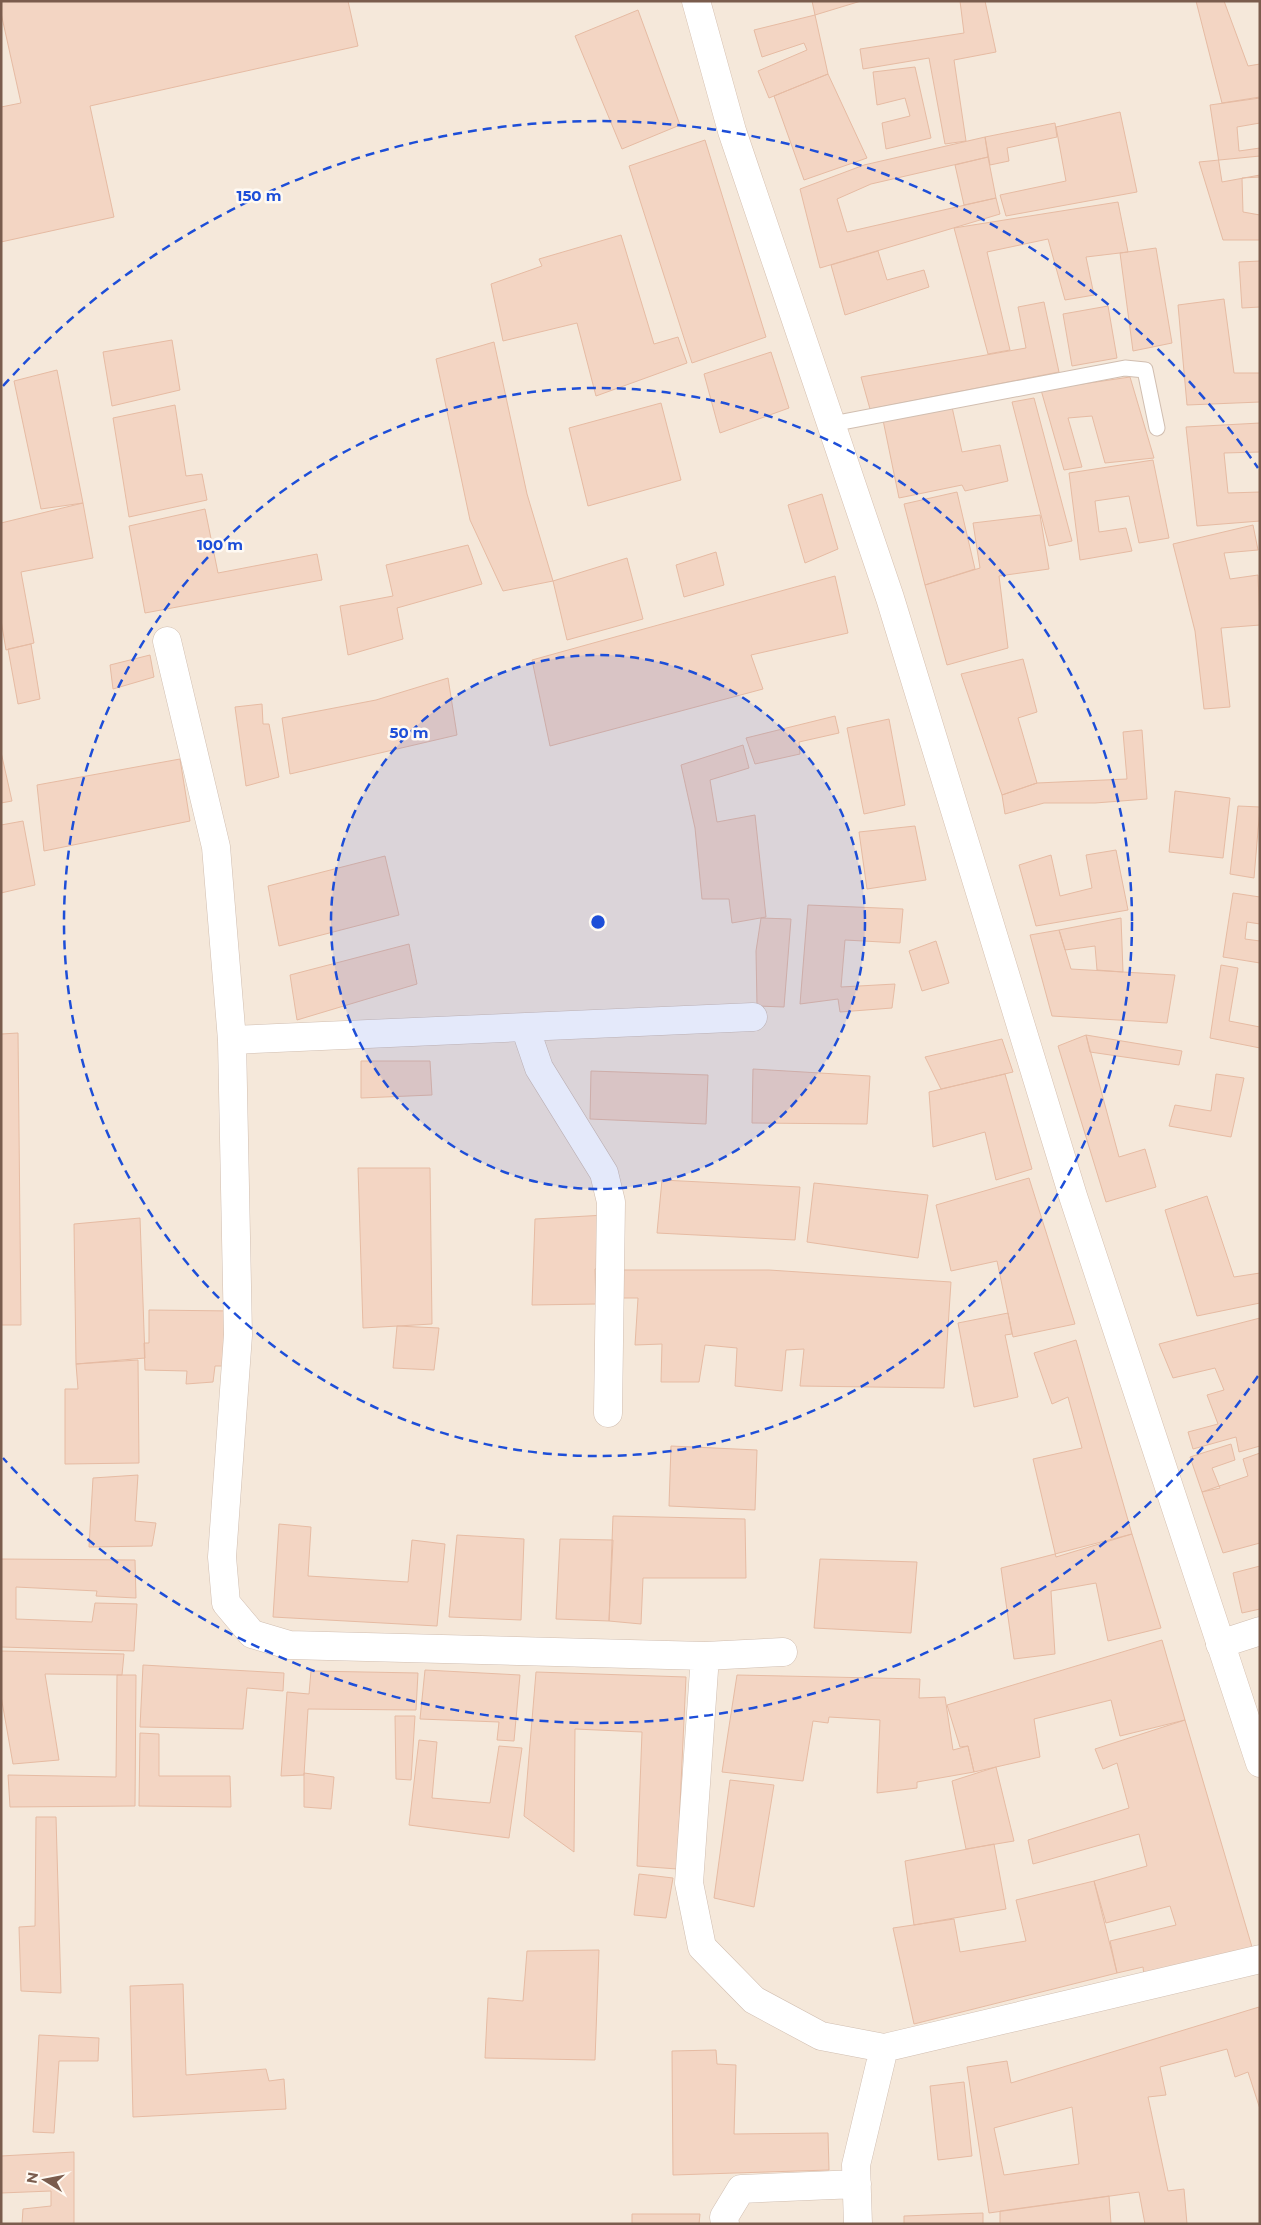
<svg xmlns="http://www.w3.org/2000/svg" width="1261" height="2225" font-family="Montserrat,sans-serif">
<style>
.residential{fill:#f5e8da}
.building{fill:#f3d5c3;stroke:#e6bba3;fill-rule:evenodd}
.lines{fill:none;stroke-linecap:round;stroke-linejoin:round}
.lane-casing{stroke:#d1beb0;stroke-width:17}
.street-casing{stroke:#d1beb0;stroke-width:29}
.secondary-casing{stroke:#d6c0b0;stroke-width:29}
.lane{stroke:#fff;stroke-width:15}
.street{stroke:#fff;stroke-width:28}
.secondary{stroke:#fff;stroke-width:28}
.ring{fill:none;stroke:#1d4ed8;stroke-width:2.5;stroke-dasharray:9 6}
.centre{fill:#1d4ed8;stroke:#fffaf3;stroke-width:2.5}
.ring-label{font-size:15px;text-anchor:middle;font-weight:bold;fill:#1d4ed8;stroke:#fffaf3;stroke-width:5;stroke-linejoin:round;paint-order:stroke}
</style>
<rect width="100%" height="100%" fill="#fdf6ec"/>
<!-- residential -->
<path class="residential" d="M1,1H1260V2224H1Z"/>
<!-- building -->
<path class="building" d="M1,1H348L358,46L90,106L114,217L1,242V107L21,103L1,13Z
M812,1H861L815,15Z
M960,1H985L996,52L954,60L966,141L945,144L929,58L863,69L860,49L964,33Z
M1196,1H1224L1248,66L1260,64V97L1222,103Z
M638,10L680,125L622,149L575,36Z
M815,15L828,74L769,98L758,71L807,50L804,43L762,57L754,30Z
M915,67L931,138L886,149L882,123L910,116L905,98L877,105L873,72Z
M828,74L867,158L804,180L774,96Z
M1260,98V123L1237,127L1239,151L1260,148V175L1222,182L1210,105Z
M1120,112L1137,192L1006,216L1000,195L1066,181L1056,127Z
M1055,123L1057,137L1007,148L1009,161L990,165L985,137Z
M985,137L988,157L871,184L837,199L847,232L996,198L1000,214L820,268L800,189L864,165Z
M705,140L766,337L692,363L629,166Z
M1260,156V177L1242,178L1243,212L1260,215V240H1223L1199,162Z
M988,157L996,198L964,205L955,165Z
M1118,202L1128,252L1086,257L1094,295L1065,300L1048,239L987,252L1010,350L988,354L954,228Z
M621,235L654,344L678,337L687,363L596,396L577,323L503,341L491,284L542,266L539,259Z
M1156,248L1172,343L1133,351L1120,253Z
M878,251L887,280L924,270L929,287L845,315L831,265Z
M1260,261V307L1242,308L1239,262Z
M1224,299L1234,373H1260V402L1187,405L1178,305Z
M1044,302L1059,372L870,409L861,377L1026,348L1018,307Z
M1108,306L1117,358L1072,366L1063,314Z
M172,340L180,390L112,406L103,352Z
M494,342L527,494L553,581L503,591L470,520L436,359Z
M771,352L789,408L720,433L704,374Z
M57,370L83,503L41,509L14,381Z
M1130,377L1154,458L1105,463L1092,416L1068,418L1082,467L1064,470L1041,390Z
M1034,398L1072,541L1049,546L1012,402Z
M661,403L681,480L588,506L569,428Z
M175,405L186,476L202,474L207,500L129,517L113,418Z
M952,407L962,452L1000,445L1008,481L965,491L962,485L899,498L883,420Z
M1260,423V452L1224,453L1228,493L1260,492V521L1197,526L1186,427Z
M1153,460L1169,538L1139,543L1129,496L1095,501L1099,532L1126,528L1132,551L1080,560L1069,473Z
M957,492L975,569L925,585L904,504Z
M822,494L838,549L805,563L788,505Z
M83,503L93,558L21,572L34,643L6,650L1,620V523Z
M205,509L218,573L317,554L322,580L145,613L129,526Z
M1040,515L1049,569L999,576L1008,648L947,665L925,585L980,568L973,523Z
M1253,525L1258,550L1224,553L1230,579L1258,575L1260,625L1221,628L1230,707L1204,709L1195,631L1173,544Z
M468,545L482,584L397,608L403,639L348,655L340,606L393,596L386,565Z
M716,552L724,585L684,597L676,565Z
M627,558L643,619L567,640L553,581Z
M835,576L848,633L751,655L763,689L550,746L532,660Z
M31,644L40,699L18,704L8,649Z
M150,655L154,677L113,689L110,665Z
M1023,659L1037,712L1018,718L1037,783L1002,795L961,674Z
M448,678L457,735L290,774L282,718L376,700Z
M262,704L263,724H269L279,777L246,786L235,707Z
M835,716L839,733L799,742L800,754L755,764L746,738Z
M889,719L905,805L864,814L847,728Z
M1142,730L1147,799L1095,803H1044L1005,814L1002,795L1037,783L1127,779L1123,732Z
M743,745L749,768L710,780L717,822L755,815L766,917L732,923L729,899H702L695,828L681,765Z
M1,752L12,801L1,803Z
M180,759L190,821L44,851L37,785Z
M1175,791L1230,798L1223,858L1169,852Z
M1238,806L1260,807L1254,878L1230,874Z
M23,821L35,885L1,893V825Z
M915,826L926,880L867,889L859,832Z
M1116,850L1128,910L1036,926L1019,865L1051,855L1060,896L1092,888L1086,855Z
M385,856L399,915L279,946L268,886Z
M1233,893L1260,897V924L1247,922L1245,939L1260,941V963L1223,957Z
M808,905L903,909L900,943L845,940L841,987L895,984L892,1008L840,1012L838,999L800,1004Z
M761,918L791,919L784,1007L757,1006L756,951Z
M1121,918L1123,972L1097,970L1095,946L1065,950L1059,930Z
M1059,930L1071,969L1175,975L1167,1023L1052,1016L1030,935Z
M936,941L949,983L922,991L909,951Z
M409,944L417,984L297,1020L290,975Z
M1221,965L1238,968L1229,1021L1260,1027V1048L1210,1038Z
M18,1033L21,1325H1V1034Z
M1086,1035L1182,1051L1179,1065L1090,1052Z
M1086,1035L1119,1157L1145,1149L1156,1187L1106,1202L1058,1046Z
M1002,1039L1013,1072L941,1089L925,1057Z
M361,1061H430L432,1095L361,1098Z
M753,1069L870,1076L867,1124L752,1123Z
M591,1071L708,1075L706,1124L590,1119Z
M1005,1074L1032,1169L996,1180L985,1132L933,1147L929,1092Z
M1216,1074L1244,1078L1231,1137L1169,1126L1175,1105L1211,1111Z
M358,1168H430L432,1324L363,1328Z
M1029,1178L1075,1324L1013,1337L997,1261L951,1271L936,1205Z
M662,1180L800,1187L795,1240L657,1233Z
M814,1183L928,1195L918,1258L807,1242Z
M1207,1196L1234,1277L1260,1273V1303L1197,1316L1165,1210Z
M605,1215L604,1268L595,1269L596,1304L532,1305L535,1219Z
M140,1218L145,1358L76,1364L74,1224Z
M618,1270H769L951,1282L944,1388L800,1386L804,1349L786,1350L782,1391L735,1386L737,1348L705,1345L699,1382H661L662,1344L635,1345L638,1298H615Z
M149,1310L233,1311L232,1366H215L213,1382L186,1384L187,1371L145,1370L144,1343H149Z
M1008,1313L1012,1334L1005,1335L1018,1397L974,1407L958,1323Z
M1260,1318V1446L1239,1452L1236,1437L1193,1449L1188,1432L1218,1424L1207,1395L1224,1390L1215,1368L1173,1378L1159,1344Z
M397,1326L439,1328L434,1370L393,1368Z
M1076,1340L1132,1534L1056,1557L1033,1459L1082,1448L1068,1397L1052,1404L1034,1353Z
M138,1360L139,1463L65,1464V1389H78L76,1364Z
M1231,1444L1235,1460L1212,1468L1220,1488L1202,1492L1190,1457Z
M671,1446L757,1450L755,1510L669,1506Z
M1260,1453V1543L1223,1553L1202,1492L1248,1476L1243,1459Z
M138,1475L135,1521L156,1523L152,1546L89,1547L93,1478Z
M613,1516L745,1519L746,1578H643L641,1624L609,1621Z
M279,1524L311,1527L308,1576L408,1582L412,1540L445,1544L437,1626L273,1617Z
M1132,1534L1161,1628L1108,1641L1096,1583L1051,1591L1055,1654L1014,1659L1001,1568Z
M457,1535L524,1539L521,1620L449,1617Z
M560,1539L613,1540L609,1621L556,1619Z
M1,1559L135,1560L136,1598L96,1596L97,1591L16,1587V1619L92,1622L95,1603L137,1604L134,1651L1,1647Z
M820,1559L917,1562L911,1633L814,1628Z
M1260,1566V1609L1242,1613L1233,1573Z
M1162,1640L1185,1720L1120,1736L1111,1700L1034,1719L1040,1757L974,1772L968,1746L960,1747L947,1705Z
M1,1651L124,1654L122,1675L45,1674L59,1760L13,1764L1,1696Z
M143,1665L284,1673L283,1691L247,1688L243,1729L140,1727Z
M425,1670L520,1675L514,1741L497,1740L499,1722L420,1719Z
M311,1671L418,1673L416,1710L308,1709L304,1775L281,1776L287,1692L309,1694Z
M536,1672L686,1677L677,1869L637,1866L642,1732L575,1729L574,1852L524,1816Z
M117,1675H136L135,1806L10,1807L8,1775L116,1777Z
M737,1675L920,1679L919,1698L945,1697L953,1750L968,1746L974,1772L917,1782V1788L877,1793L880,1720L829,1717L828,1723L813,1721L803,1781L722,1772Z
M395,1716H415L411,1780L396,1779Z
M1185,1720L1252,1947L1144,1976L1143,1967L1117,1973L1110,1941L1176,1925L1170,1906L1106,1923L1094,1881L1147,1866L1139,1834L1033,1864L1028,1840L1129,1808L1117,1763L1103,1769L1095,1749Z
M140,1733L159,1734V1776H230L231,1807L139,1806Z
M419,1740L437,1742L432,1798L490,1803L499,1746L522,1748L509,1838L409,1825Z
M996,1767L1014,1841L966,1849L952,1781Z
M304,1773L334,1777L331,1809L304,1807Z
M730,1780L774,1785L754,1907L714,1898Z
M36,1817H56L61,1993L21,1991L19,1927L35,1926Z
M994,1844L1006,1909L914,1925L905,1861Z
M639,1874L673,1878L666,1918L634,1915Z
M1094,1881L1117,1973L914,2024L893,1928L954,1919L960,1952L1026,1941L1016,1900Z
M599,1950L595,2060L485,2058L488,1998L523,2001L527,1951Z
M183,1984L186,2075L266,2069L269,2081L284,2079L286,2109L133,2117L130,1986Z
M1259,2007L1260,2109L1248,2072L1235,2077L1227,2049L1160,2067L1166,2095L1148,2097L1168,2191L1184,2189L1187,2224H1145L1139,2192L989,2213L967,2067L1007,2061L1011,2083ZM1072,2107L1079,2164L1004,2175L994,2128Z
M39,2035L99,2038L98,2061H59L54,2133L33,2132Z
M716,2050L717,2064L736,2065L734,2134L828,2133L829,2170L673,2175L672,2051Z
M964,2082L972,2156L938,2160L930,2086Z
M74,2152V2224H22L23,2209L51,2206V2191L1,2193V2156Z
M1109,2196L1111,2224H1000V2211Z
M983,2213V2224H904V2216Z
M632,2214H700L699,2224H632Z"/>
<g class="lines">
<!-- lane casing -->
<g class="lane-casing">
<path id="lane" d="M832,424L1125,368L1145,370L1157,428"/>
</g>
<!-- street casing -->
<g class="street-casing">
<path id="street" d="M167,641L216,847L232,1040L238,1335L222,1557L226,1603L252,1634L289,1645L705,1656L783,1652
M525,1027L539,1068L604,1173L611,1202L608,1413
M232,1040L753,1017
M1220,1644L1260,1631
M705,1656L689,1883L702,1947L754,2000L821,2036L884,2048L1260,1959
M725,2224L724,2217L741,2189L857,2184
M858,2224L856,2165L884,2048"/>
</g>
<!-- secondary casing -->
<g class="secondary-casing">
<path id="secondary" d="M696,1L732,131L890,598L1073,1196L1260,1763"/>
</g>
<!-- lane -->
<use href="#lane" class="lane"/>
<!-- street -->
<use href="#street" class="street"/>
<!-- secondary -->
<use href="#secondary" class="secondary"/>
</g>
<!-- distance rings -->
<circle cx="598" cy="922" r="267" fill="#1d4ed8" fill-opacity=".12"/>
<g class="ring">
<circle cx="598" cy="922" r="267"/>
<circle cx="598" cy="922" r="534"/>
<path d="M1258 1376A801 801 0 0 1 3 1458M3 386A801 801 0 0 1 1258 468"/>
</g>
<circle cx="598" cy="922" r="8" class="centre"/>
<g class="ring-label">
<text x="259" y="201">150 m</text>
<text x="220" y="550">100 m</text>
<text x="409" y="738">50 m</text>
</g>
<!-- border -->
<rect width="1261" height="2225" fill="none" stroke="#7a5c4d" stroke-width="5"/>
<!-- north arrow -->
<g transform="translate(45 2180) rotate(280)" stroke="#fffaf3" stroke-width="4" paint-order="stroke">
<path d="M0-4L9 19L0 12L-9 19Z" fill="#7a5c4d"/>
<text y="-8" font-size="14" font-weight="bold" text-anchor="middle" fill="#7a5c4d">N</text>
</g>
</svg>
